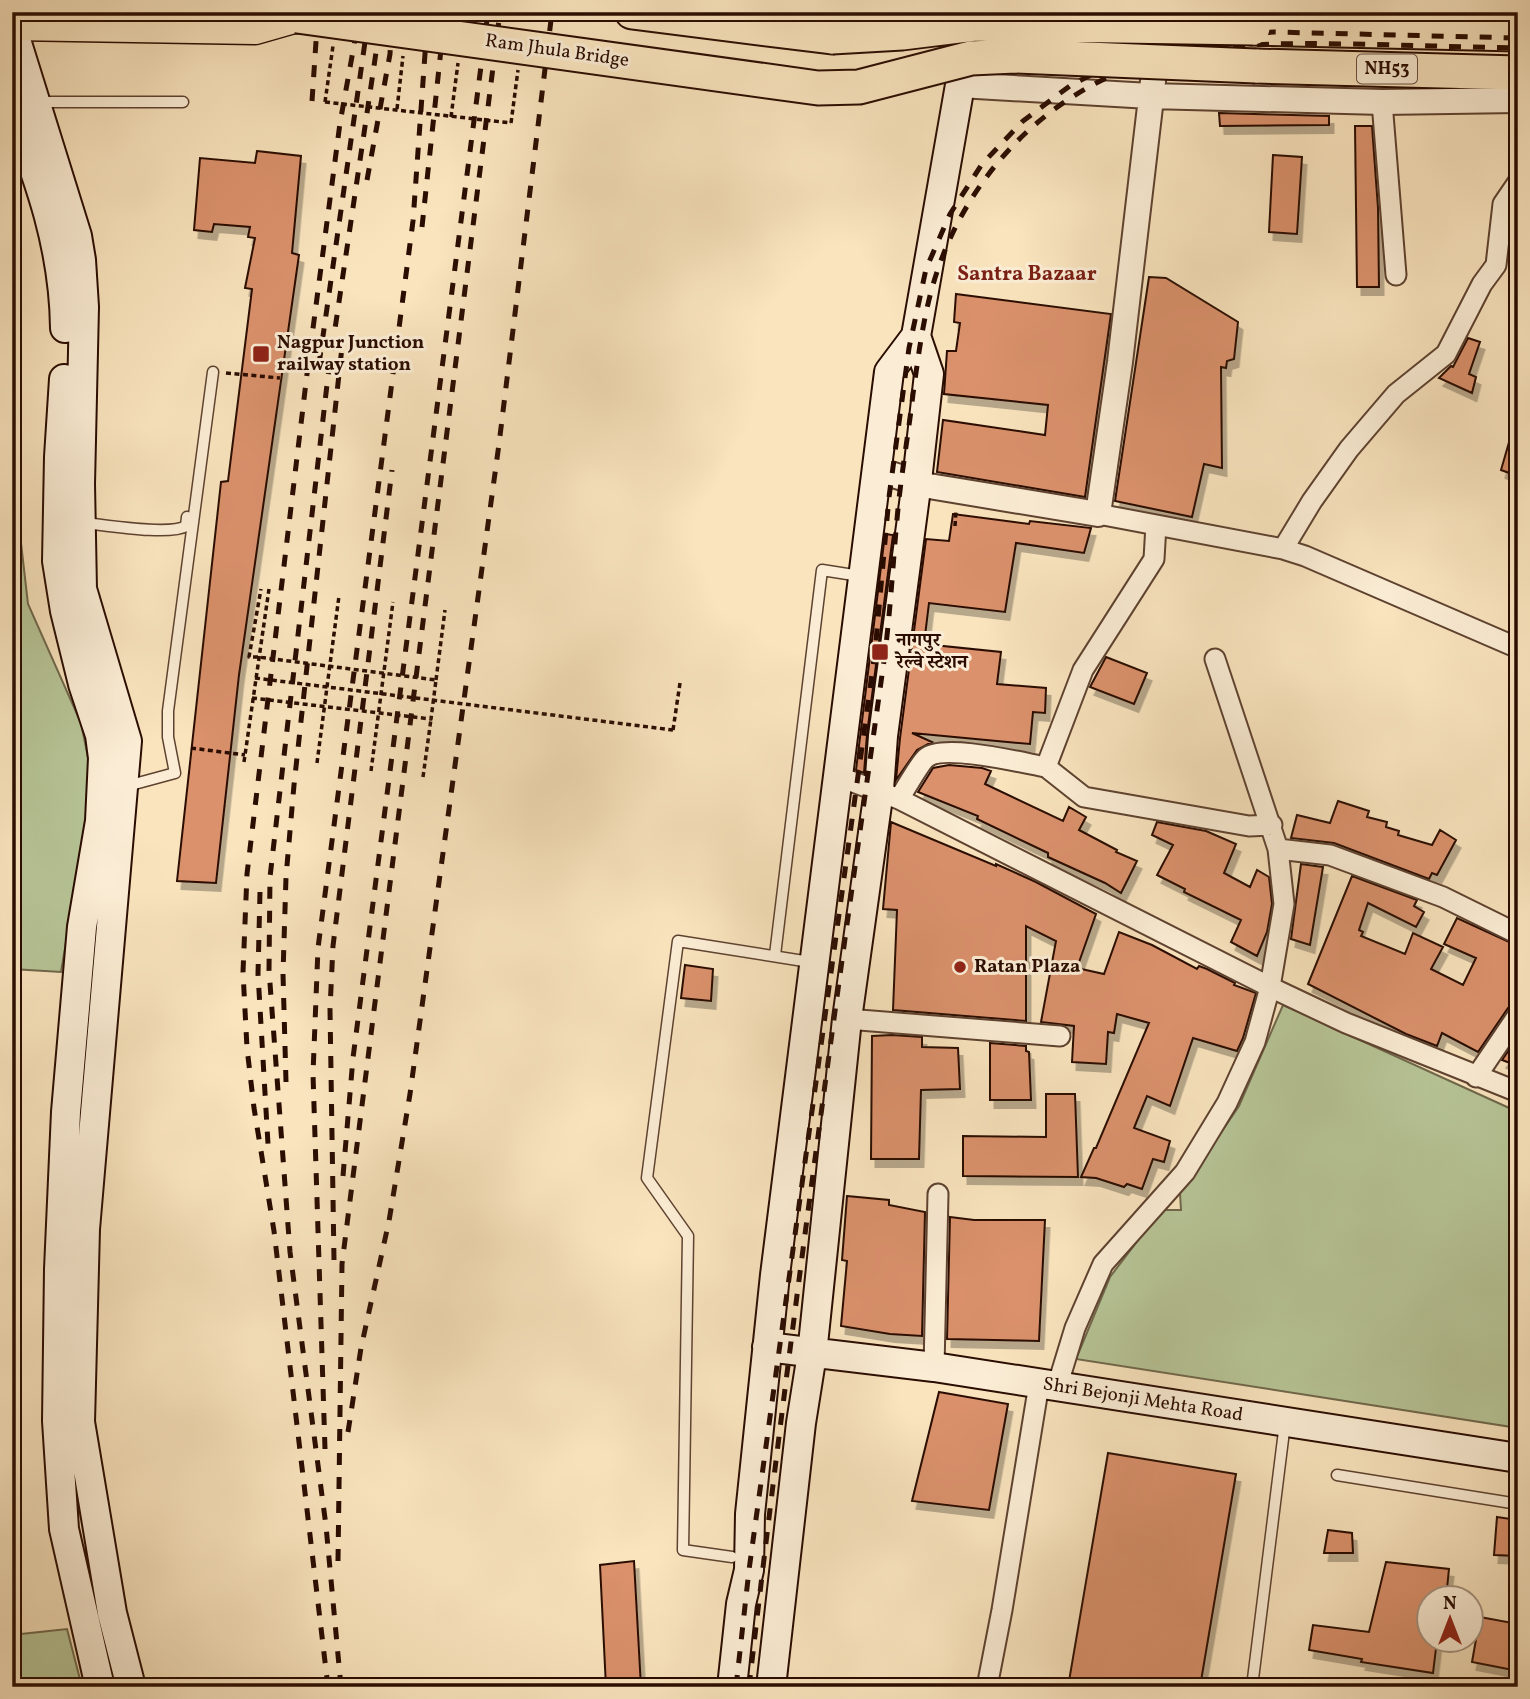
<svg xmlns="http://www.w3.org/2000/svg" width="1530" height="1699" font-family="Vollkorn,'Noto Serif Devanagari',serif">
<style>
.green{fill:#b7c597;stroke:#70684c;stroke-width:2}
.building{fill:#da916c;stroke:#2a0c01;stroke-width:2;filter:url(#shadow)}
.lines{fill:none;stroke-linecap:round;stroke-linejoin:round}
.service-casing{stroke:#5e4230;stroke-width:13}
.minor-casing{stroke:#5e4230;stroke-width:23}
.tertiary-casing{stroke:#5e4230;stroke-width:28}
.secondary-casing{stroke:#2a0c01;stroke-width:32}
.primary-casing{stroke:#2a0c01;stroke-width:35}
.trunk-casing{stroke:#2a0c01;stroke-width:37}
.path{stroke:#2a0c01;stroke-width:3.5;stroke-dasharray:5 3.5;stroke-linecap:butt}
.service{stroke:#fbedd5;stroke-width:10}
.minor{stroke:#fbedd5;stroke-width:19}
.tertiary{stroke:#fbedd5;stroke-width:24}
.secondary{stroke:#fbedd5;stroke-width:28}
.primary{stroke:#f9e4be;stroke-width:32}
.trunk{stroke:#f9e4be;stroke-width:33}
.rail{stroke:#2a0c01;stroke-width:5;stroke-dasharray:12 12;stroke-linecap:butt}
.trunk-bridge-casing{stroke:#2a0c01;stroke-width:37;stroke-linecap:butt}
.path-bridge{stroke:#2a0c01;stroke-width:3.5;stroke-dasharray:5 3.5;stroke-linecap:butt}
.trunk-bridge{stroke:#f9e4be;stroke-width:33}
.poi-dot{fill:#8f2418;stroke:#fbedd5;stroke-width:2.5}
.labels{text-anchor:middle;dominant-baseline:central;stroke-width:6;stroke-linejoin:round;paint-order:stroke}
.shield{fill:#fbedd5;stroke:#695041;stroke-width:2}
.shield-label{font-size:18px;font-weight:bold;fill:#2a0c01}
.street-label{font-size:19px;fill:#2a0c01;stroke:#fbedd5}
.poi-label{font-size:19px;font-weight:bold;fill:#2a0c01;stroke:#fbedd5;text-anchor:start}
.neighbourhood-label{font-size:21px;font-weight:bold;fill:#7a1f14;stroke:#fbedd5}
</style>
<defs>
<filter id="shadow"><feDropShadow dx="4.5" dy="8" stdDeviation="0" flood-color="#0004"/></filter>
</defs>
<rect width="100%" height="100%" fill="#f9e4be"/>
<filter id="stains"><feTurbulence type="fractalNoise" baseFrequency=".00286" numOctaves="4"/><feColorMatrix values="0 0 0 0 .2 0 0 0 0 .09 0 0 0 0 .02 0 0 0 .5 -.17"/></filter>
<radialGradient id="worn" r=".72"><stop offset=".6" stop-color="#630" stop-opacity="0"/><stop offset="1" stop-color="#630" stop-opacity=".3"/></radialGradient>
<!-- green -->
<path class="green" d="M12,464L28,604L81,723L93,782L61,972L12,969Z
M1283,1005L1518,1112V1428L1076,1359L1110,1277L1161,1210H1181L1180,1193L1239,1106Z
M67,1629L82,1687H12V1635Z"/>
<!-- building -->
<path class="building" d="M1219,113L1329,116V125L1220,126Z
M1355,126H1372L1378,208L1379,287H1357Z
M257,151L301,156L292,253L299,255L239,675L216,883L177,881L221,482L228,481L252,289L245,288L255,238L248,237L250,227L214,224L212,232L194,230L200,158L255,163Z
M1273,155L1302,157L1297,234L1269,232Z
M1149,277L1166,278L1238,322L1234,359L1227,361L1226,368L1221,367L1222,468L1204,464L1192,517L1115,501Z
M956,294L1111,314L1085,497L937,472L943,420L1045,435L1048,405L944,394L947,351H956L960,323L954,322Z
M1468,338L1480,342L1469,374L1476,377L1472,393L1439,378L1451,366L1453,367Z
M1514,425L1518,426V476L1501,470Z
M953,514L1029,524L1030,521L1091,528L1084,553L1016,543L1005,612L929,603L924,644L1001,652L997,684L1046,688L1045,713L1033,712L1030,744L912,733L932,742L917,750L896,780L900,738L926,539L949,541Z
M885,534L893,535L867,734L864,773L856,770Z
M1106,657L1147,673L1134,704L1090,687Z
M949,765L982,768L991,771L985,784L1063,821L1069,807L1086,817L1079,830L1117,850L1116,852L1137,861L1121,893L1105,883L1048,857V853L977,819L978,816L918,792L933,768Z
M1338,801L1369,811L1367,817L1387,822L1386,827L1399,831L1398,835L1432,845L1440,830L1456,840L1437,875L1432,873L1429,879L1334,843L1291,838L1297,815L1330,823Z
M891,822L996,866V864L1036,882L1096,914L1077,968L1104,974L1119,932L1152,945L1197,969L1199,966L1207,969L1235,983L1234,985L1256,993L1243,1038L1237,1051L1193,1038L1170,1106L1147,1096L1134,1128L1170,1141L1164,1162L1153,1159L1142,1189L1127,1184L1124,1187L1096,1178L1081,1177L1094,1148H1096L1149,1023L1117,1014L1114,1033L1108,1032L1106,1064L1072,1062L1074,1026L1041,1022L1056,941L1026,926V1021L893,1010L897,910L883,909Z
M1157,822L1206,831L1236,844L1224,873L1250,887L1257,870L1269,877L1272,904L1267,932L1257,956L1231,942L1241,920L1184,892L1185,889L1157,875L1173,845L1152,835Z
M1301,864L1323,867L1310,945L1291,939Z
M1352,876L1417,900L1414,906L1424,912L1416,927L1368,903L1359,930L1363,932L1361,936L1405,954L1413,933L1443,947L1431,969L1463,985L1476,958L1444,944L1457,918L1518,946V1003L1508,1008L1478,1052L1442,1033L1437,1046L1406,1034L1308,984Z
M685,965L713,969L711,1001L681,998Z
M892,1035L922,1037V1047L958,1048L960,1089L921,1090L919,1159H871L872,1036Z
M1518,1037V1066L1502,1060Z
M990,1043L1026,1046V1051L1029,1052L1031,1100H990Z
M1046,1094H1075L1078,1177L963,1176V1136L1046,1137Z
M847,1196L889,1200V1205L925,1212L922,1336L890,1334L841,1326L847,1261L842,1260Z
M950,1217L974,1220H1045L1039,1341L947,1339Z
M939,1392L1008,1404L989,1510L912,1501Z
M1108,1453L1236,1474L1200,1687H1068Z
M1497,1517L1518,1520V1556L1494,1555Z
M1328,1530L1352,1533L1353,1553H1324Z
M634,1561L641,1687H606L600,1565Z
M1386,1562L1449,1569L1446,1598H1429V1640H1437L1433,1673L1361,1662L1362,1659L1309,1650L1313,1625L1369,1632Z
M1480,1617L1518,1624V1671L1472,1662Z"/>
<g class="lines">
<!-- service casing -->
<g class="service-casing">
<path id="service" d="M40,102H183
M85,523C106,525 170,536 186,526L187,517
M127,786L175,773L168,737V711L213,372
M775,955L822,570L860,576
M1337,1475L1518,1504
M732,1557L683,1550L688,1236L647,1178L678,941L810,962
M1252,1687L1285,1423"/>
</g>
<!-- minor casing -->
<g class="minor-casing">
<path id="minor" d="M1382,102L1396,275
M1098,514L1283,549L1305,556L1518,648
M1283,549L1312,501L1349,449L1396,394L1446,354L1482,284L1496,265L1503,204L1518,182
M1215,659L1278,849L1284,904L1270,987L1346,1023L1518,1092
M1046,767L1084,797L1249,826L1272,825
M837,776L899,799L1270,987L1255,1042L1227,1103L1185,1172L1103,1264L1075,1328L1057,1387
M899,799C905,790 919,764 926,758C943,743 1023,763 1046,767L1083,670L1154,559L1156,525
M1278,849L1330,855L1443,897L1518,934
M847,1019L1060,1036
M1476,1077L1518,1015
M934,1367L938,1194
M987,1687L1002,1610L1039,1384"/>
</g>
<!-- tertiary casing -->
<g class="tertiary-casing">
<path id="tertiary" d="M960,85L1150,96L1382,102L1518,100
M877,470L929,486L1098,514L1120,362L1157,47"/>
</g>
<!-- secondary casing -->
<g class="secondary-casing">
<path id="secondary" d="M12,19L16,40L77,236L81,260L84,307L80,484L82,589L127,741L85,1229L80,1422L112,1613L131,1687
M12,107C40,182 64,247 65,328
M64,379L59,457L57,561L65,611L83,684L100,735L103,758L100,821L82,927L66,1112L59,1269L57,1421L64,1529L100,1687
M767,1347L934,1367L1518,1458
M732,1687L741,1604L749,1570L750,1514L775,1275L889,372L916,336
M771,1687L801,1423L812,1354L847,1019L879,790L883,736L917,481L929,374L916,336L960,85L963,39"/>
</g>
<!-- primary casing -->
<g class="primary-casing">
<path id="primary" d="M12,24L255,28L297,16"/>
</g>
<!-- trunk casing -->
<g class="trunk-casing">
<path id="trunk" d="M268,12L297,16
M632,12L832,37
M1253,28L1518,34
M1256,66L1518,73"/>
</g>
<!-- path -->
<path class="path" d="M325,102L333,46
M397,109L403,56
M451,117L458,63
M511,123L518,70
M226,373L280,378
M955,526L956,510
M258,657H249L261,589
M436,680L445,610
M673,730L680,683
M191,748L245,755
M244,762L269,589
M317,763L339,596
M371,771L393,602
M423,777L431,719"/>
<!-- service -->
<use href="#service" class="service"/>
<!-- minor -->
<use href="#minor" class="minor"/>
<!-- tertiary -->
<use href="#tertiary" class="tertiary"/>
<!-- secondary -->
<use href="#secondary" class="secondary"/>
<!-- primary -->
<use href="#primary" class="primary"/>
<!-- trunk -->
<use href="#trunk" class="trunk"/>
<!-- rail -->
<path class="rail" d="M312,101L318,12
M367,180L390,54L392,12
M422,227L445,12
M319,364L367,28
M260,892L258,974L268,1144
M286,1082L283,974L286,877L294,785L342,347
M343,1176L353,1058L488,12
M334,1260L330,1009L333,946L392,470
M348,1432L361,1348L389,1221L410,1094L499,444L552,12
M325,1449L313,1074L318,948L413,221L428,12
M338,1561L342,1264L500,12
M328,1687L274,1231L254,1108L247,1048L243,972L247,874L307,374L340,123L360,12
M341,1687L326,1526L290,1252L269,970L270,877L328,376L382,12
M736,1687L749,1570L875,652L889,497L909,348L926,269L950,214L982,164L1023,121L1071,85L1123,59L1152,49L1209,36L1274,32L1518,38
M749,1687C788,1346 835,1007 883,668C891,612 893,555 899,499C903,464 909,429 913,394C919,352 924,309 938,269C956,216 988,167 1030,129C1126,44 1227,42 1348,44C1405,45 1461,47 1518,48"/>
<!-- trunk-bridge casing -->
<g class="trunk-bridge-casing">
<path id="trunk-bridge" d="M297,16L818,88L859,87L971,58L1015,56L1256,66
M832,37L902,33L975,24L1253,28"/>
</g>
<!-- path-bridge -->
<path class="path-bridge" d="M325,102L511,123
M255,678L673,730
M252,698L431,719L436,680L258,657"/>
<!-- trunk-bridge -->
<use href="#trunk-bridge" class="trunk-bridge"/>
</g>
<!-- markers -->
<g class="poi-dot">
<rect x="252" y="345" width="18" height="18" rx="3.5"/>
<rect x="871" y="643" width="18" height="18" rx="3.5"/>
<circle cx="960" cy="967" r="7"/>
</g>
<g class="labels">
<!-- shield labels -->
<rect class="shield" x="1357" y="54.5" width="60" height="29" rx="5"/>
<g class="shield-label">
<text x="1387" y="69">NH53</text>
</g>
<!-- street labels -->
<g class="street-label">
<text transform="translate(557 51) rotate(8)">Ram Jhula Bridge</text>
<text transform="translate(1143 1400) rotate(9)">Shri Bejonji Mehta Road</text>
</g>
<!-- poi labels -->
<g class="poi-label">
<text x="277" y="343">Nagpur Junction<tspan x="277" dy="22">railway station</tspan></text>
<text x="896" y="641">नागपुर<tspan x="896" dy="22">रेल्वे स्टेशन</tspan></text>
<text x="974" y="967">Ratan Plaza</text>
</g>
<!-- neighbourhood labels -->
<g class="neighbourhood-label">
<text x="1027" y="274">Santra Bazaar</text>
</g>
</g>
<!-- margin -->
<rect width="1530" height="1699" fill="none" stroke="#f9e4be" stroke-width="42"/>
<rect x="14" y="14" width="1502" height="1671" fill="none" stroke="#2a0c01" stroke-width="3.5"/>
<rect x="21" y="21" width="1488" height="1657" fill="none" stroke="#2a0c01" stroke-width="2"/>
<!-- north arrow -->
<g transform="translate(1450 1619)"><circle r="33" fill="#fbedd5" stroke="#a79380" stroke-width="2"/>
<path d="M0-5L12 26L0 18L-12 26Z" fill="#8f2418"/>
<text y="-10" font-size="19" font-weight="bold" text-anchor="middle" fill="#2a0c01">N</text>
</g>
<rect width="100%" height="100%" filter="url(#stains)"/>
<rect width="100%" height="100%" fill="url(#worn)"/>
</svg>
